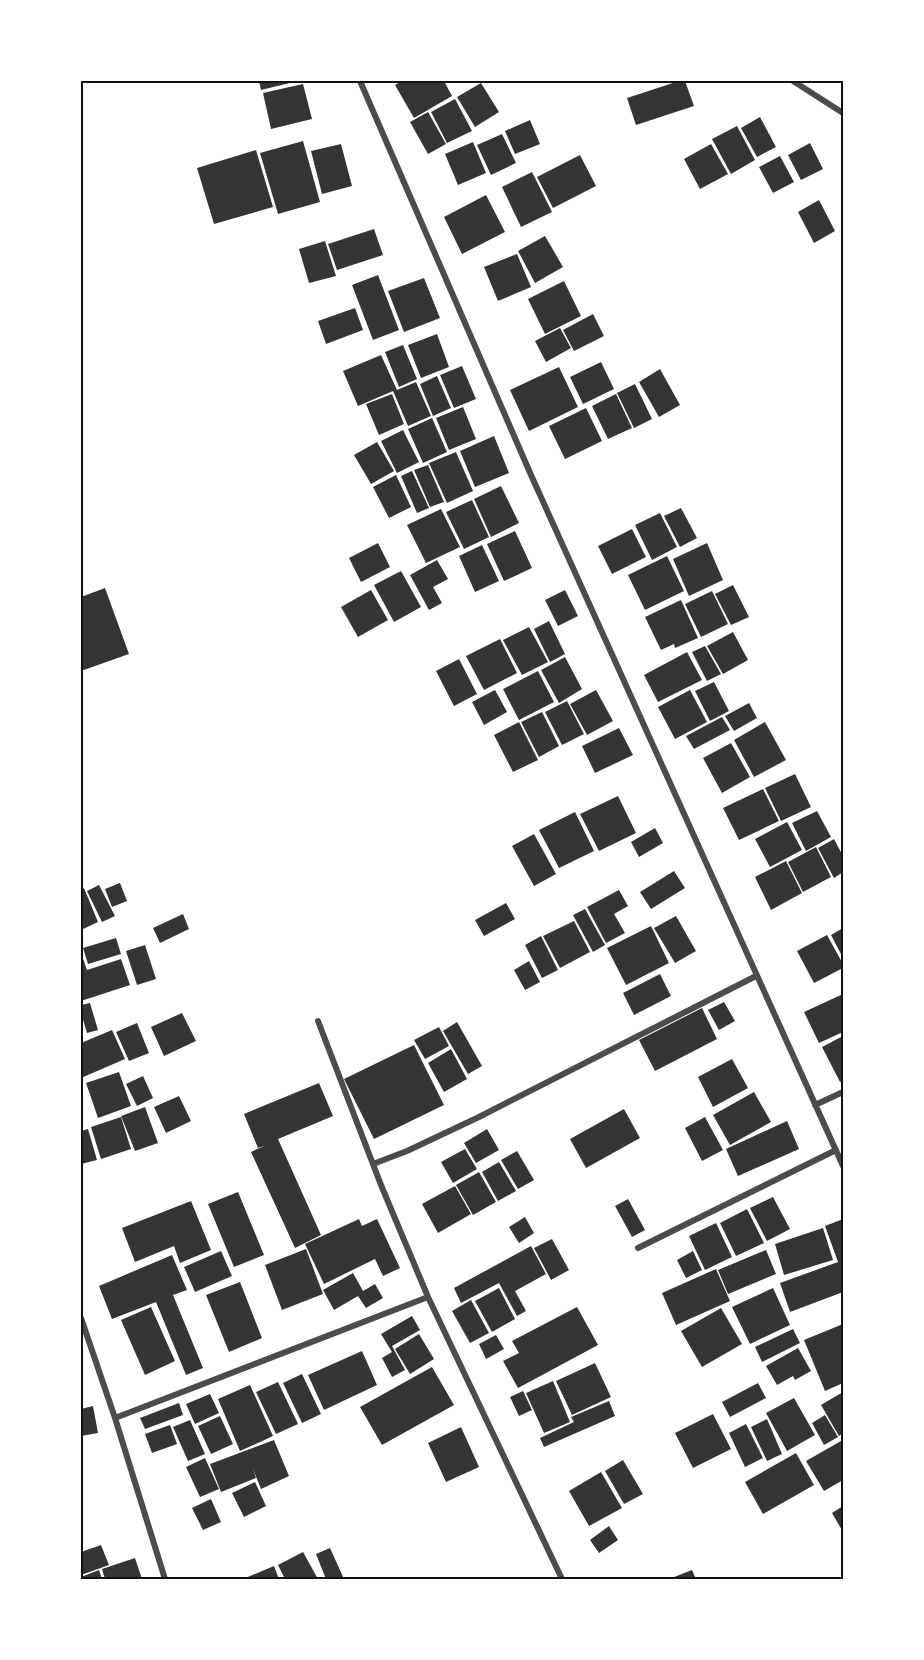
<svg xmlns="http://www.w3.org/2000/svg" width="924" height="1660" font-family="Arial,sans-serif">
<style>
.building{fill:#353535}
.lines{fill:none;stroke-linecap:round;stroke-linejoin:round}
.minor{stroke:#4c4c4c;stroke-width:6}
.neatline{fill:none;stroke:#111;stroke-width:2}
</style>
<rect width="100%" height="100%" fill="#fff"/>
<!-- building -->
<path class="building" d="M259,81H294V82L261,90Z
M402,81H444L452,96L414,118L395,85Z
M679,81H685L694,106L636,125L627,98Z
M481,83L499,112L475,127L457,97Z
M303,84L312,119L271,129L263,93Z
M455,99L472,131L447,143L431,112Z
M428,112L446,144L428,154L410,122Z
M760,117L776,147L757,157L741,128Z
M530,120L540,144L515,154L505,131Z
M737,126L755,160L731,174L712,139Z
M502,134L516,163L491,175L477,145Z
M303,141L320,202L278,214L260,153Z
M473,142L486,173L458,185L445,154Z
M810,143L823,169L801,180L788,155Z
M341,144L352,186L322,194L311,151Z
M711,144L728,174L700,189L684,159Z
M256,150L273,207L214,224L197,168Z
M580,155L596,186L553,208L537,177Z
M780,156L794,182L773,193L759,167Z
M532,172L552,212L521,227L502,187Z
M486,195L505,232L462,254L444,217Z
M819,200L835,231L814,243L798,212Z
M374,229L383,255L337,270L328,244Z
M545,236L563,267L535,283L518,251Z
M325,241L336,276L309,283L299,249Z
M517,254L531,287L498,301L484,267Z
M378,275L399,330L373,340L352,285Z
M424,278L440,318L404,332L388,291Z
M564,281L581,316L545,334L528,299Z
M355,308L363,330L326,344L318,321Z
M593,314L604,336L574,351L563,330Z
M560,328L571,348L546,362L535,341Z
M437,334L449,367L421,378L408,345Z
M403,345L417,379L399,387L385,352Z
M381,355L397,390L416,382L431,416L408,426L393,391L358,406L343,371Z
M601,362L614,389L583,404L570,377Z
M462,366L476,399L454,408L440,375Z
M559,367L578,407L529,431L510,390Z
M660,369L680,405L659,417L639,382Z
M437,376L451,408L433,416L420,384Z
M635,384L652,419L634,428L617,393Z
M392,394L404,424L379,435L366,404Z
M616,394L632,428L608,439L592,406Z
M463,407L476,439L449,450L436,418Z
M586,408L602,441L565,459L549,426Z
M432,418L447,452L423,463L408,429Z
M403,430L419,462L397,473L381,441Z
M494,436L509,473L475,487L460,451Z
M377,442L394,471L371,484L354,455Z
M456,452L473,491L447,503L429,463Z
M428,465L444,502L430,507L414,470Z
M412,471L429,508L417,513L401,476Z
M396,475L411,507L389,518L373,487Z
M501,486L519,523L491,537L474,499Z
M472,500L489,537L464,549L446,512Z
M681,508L697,538L680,547L664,516Z
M441,509L460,547L426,563L407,525Z
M660,513L677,547L652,560L635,525Z
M632,529L646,557L612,574L598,546Z
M515,531L532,568L504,581L487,544Z
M378,543L390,567L361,582L349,558Z
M707,543L723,580L689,596L673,559Z
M482,545L499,581L475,592L459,556Z
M667,556L684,591L645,610L628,575Z
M437,560L448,579L433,587L442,603L429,610L410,575Z
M401,571L421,607L394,622L374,585Z
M733,585L749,617L731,625L715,594Z
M105,588L129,654L81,671V597Z
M371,590L388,620L358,637L341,607Z
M565,590L578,616L558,626L545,600Z
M712,591L728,624L701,637L685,604Z
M681,600L698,638L675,648L674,644L661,650L645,617Z
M549,621L565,654L550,662L534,629Z
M529,627L548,662L522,675L503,640Z
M733,632L748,660L723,674L707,646Z
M500,639L517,673L484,690L466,656Z
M705,646L721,674L707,681L692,652Z
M687,652L702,680L658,702L644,675Z
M565,657L582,689L559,703L541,670Z
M459,659L477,694L454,706L436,671Z
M538,671L554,702L519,720L503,689Z
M714,682L729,711L710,721L695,691Z
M495,690L507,712L484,725L472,702Z
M596,690L613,721L587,735L570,704Z
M690,690L707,722L675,739L658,707Z
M567,701L584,734L562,745L545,712Z
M749,703L757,718L734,731L725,716Z
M542,712L559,746L539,757L521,722Z
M722,717L730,730L694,749L686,736Z
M519,722L538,760L513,772L494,735Z
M765,722L786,760L754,777L734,740Z
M619,728L633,755L595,773L582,746Z
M731,743L750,777L722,793L703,758Z
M795,774L811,807L781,821L765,788Z
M763,789L779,821L739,840L723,808Z
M618,796L636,833L599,851L580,814Z
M817,811L831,837L806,851L792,823Z
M575,812L594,851L559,868L539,830Z
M787,822L802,850L770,867L755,839Z
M655,828L663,843L639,857L631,842Z
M534,834L556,874L534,886L512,846Z
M834,839L843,856V872L834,878L818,848Z
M816,847L831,877L803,892L788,862Z
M786,861L802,893L771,910L755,877Z
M674,871L685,888L651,909L640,892Z
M120,883L127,901L112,907L105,889Z
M99,885L115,916L102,922L87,891Z
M84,888L98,922L81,930V890Z
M619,890L628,906L614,914L625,933L606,943L587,907Z
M506,903L515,919L484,936L475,920Z
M585,909L605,945L593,952L573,915Z
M183,914L189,929L160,943L153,928Z
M676,916L696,951L675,963L654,928Z
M574,921L590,952L560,968L543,936Z
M651,926L669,963L626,985L607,948Z
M843,928V958L831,935Z
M827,935L843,964V968L814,983L797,951Z
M541,936L558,970L542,978L525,945Z
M116,938L121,954L88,964L83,948Z
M145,945L156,979L137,985L126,951Z
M81,953L87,970L121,959L130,985L81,1001Z
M529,961L540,982L525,990L514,970Z
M660,974L671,996L634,1015L623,993Z
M843,994V1032L819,1043L804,1012Z
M724,1002L735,1021L719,1030L708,1010Z
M90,1003L98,1030L87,1033L81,1013V1005Z
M702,1008L717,1039L655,1071L639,1040Z
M182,1013L196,1041L164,1056L151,1027Z
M457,1022L482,1066L468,1074L443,1031Z
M137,1023L149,1053L129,1061L116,1032Z
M439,1027L449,1046L425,1059L414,1040Z
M112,1030L125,1059L81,1078V1043Z
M843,1036V1081L840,1082L822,1047Z
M414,1045L444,1105L374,1139L344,1079Z
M451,1049L467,1079L444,1092L428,1063Z
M732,1059L748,1088L713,1107L698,1077Z
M119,1072L131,1106L98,1118L86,1083Z
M143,1076L153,1098L137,1106L126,1084Z
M319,1083L333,1116L278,1139L321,1235L295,1248L251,1152L266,1145L258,1148L244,1114Z
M754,1092L771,1122L730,1145L713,1115Z
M179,1096L191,1121L166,1133L154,1107Z
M145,1107L158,1143L135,1151L121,1116Z
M624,1109L640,1138L586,1168L570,1139Z
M121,1117L131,1149L101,1159L91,1127Z
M705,1117L723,1150L702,1161L685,1128Z
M787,1121L799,1149L738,1176L726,1149Z
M88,1129L97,1160L81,1164V1131Z
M487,1129L499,1150L476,1163L464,1143Z
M465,1149L477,1169L453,1183L441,1162Z
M517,1151L534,1180L518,1189L501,1160Z
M499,1162L516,1191L498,1201L482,1172Z
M479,1172L496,1202L473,1215L456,1185Z
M455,1186L471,1214L438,1233L422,1204Z
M238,1192L264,1255L234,1267L208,1204Z
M773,1197L790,1229L767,1241L750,1208Z
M628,1199L645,1230L632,1237L615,1206Z
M191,1201L211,1250L180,1263L174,1246L135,1262L122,1228Z
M747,1209L764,1243L736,1256L720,1223Z
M525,1217L534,1233L519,1243L509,1227Z
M359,1219L362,1226L377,1219L400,1268L383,1276L375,1259L324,1284L305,1244Z
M843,1219V1292L790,1312L780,1283L838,1262L825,1226Z
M716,1223L732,1257L705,1270L689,1236Z
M823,1228L833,1260L784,1275L775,1244Z
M552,1239L569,1270L551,1280L534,1248Z
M531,1246L546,1274L515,1291L526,1311L517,1316L499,1283L461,1303L454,1288Z
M306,1249L323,1294L282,1310L265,1265Z
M766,1250L776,1274L728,1294L718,1270Z
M221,1251L232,1276L195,1292L184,1267Z
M693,1251L702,1270L686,1278L677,1260Z
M172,1255L187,1290L173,1295L203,1368L186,1375L156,1302L112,1319L99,1286Z
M716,1269L730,1301L676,1325L662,1293Z
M353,1273L363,1291L375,1284L383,1298L366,1308L358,1296L334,1310L323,1290Z
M240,1282L262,1338L229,1352L206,1295Z
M499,1288L515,1319L492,1332L475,1301Z
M773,1288L790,1325L750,1344L732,1307Z
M471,1300L489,1333L470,1343L452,1311Z
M151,1307L175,1361L145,1375L121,1320Z
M577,1307L598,1345L518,1388L503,1361L519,1353L512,1341Z
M721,1308L742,1344L702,1367L681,1331Z
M412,1316L420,1330L392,1346L405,1370L392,1377L382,1358L392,1352L381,1334Z
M843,1324V1383L825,1391L804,1340Z
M793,1329L800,1343L762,1362L755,1347Z
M419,1334L434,1359L410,1374L395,1349Z
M496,1335L504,1349L486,1359L479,1344Z
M798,1348L811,1371L795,1380L793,1376L777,1385L766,1366Z
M362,1351L377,1385L324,1410L308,1375Z
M595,1363L611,1397L572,1415L556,1381Z
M432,1367L454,1405L382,1445L360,1407Z
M302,1374L321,1414L302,1423L283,1383Z
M553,1381L570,1422L544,1433L526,1393Z
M278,1382L298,1424L276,1434L256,1392Z
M758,1383L766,1398L730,1417L722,1402Z
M250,1385L273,1436L240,1451L218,1399Z
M523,1391L532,1410L519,1416L510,1397Z
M843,1392V1433L839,1436L821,1405Z
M210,1394L219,1413L195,1424L186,1404Z
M794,1398L815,1435L787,1451L766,1413Z
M609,1401L615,1416L544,1447L540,1438L574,1422L571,1417Z
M179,1403L183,1415L145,1429L140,1418Z
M93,1406L98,1433L81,1436V1409Z
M713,1414L731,1449L693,1468L675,1433Z
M825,1415L838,1437L824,1445L812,1423Z
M220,1416L233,1444L211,1454L198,1426Z
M767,1419L782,1454L767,1461L751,1427Z
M190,1420L205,1454L188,1461L173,1427Z
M746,1424L763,1458L745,1467L729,1433Z
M170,1425L177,1444L152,1453L145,1434Z
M461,1427L479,1467L446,1482L428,1443Z
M274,1440L289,1476L261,1489L253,1469L256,1478L221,1492L210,1464Z
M841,1441L843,1445V1480L824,1491L806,1461Z
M796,1453L814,1485L763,1514L745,1482Z
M205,1458L219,1489L200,1497L186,1467Z
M623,1460L643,1494L624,1504L605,1471Z
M601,1472L622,1508L589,1526L569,1491Z
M255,1482L266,1506L244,1517L232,1493Z
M211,1499L221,1522L203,1530L192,1508Z
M843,1506V1532L832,1513Z
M609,1526L618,1540L599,1553L590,1540Z
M101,1545L109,1565L81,1575V1552Z
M330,1548L344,1579H326L316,1554Z
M303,1552L318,1579H285L278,1565Z
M135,1558L142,1579H105L102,1569Z
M274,1566L279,1579H243Z
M99,1570L102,1579H81V1577Z
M692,1570L696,1579H669Z"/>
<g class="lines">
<!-- minor -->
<path class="minor" d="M360,81L531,475L843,1166
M793,81L843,113
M318,1021L381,1185L428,1297L562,1579
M815,1105L843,1092
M373,1164L407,1151L479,1117L756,976
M638,1248L836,1150
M81,1318L115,1418L165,1579
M115,1418L428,1297"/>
</g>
<!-- border -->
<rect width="924" height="1660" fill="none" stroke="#ffffff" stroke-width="165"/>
<rect x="82" y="82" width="760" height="1496" class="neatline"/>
</svg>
